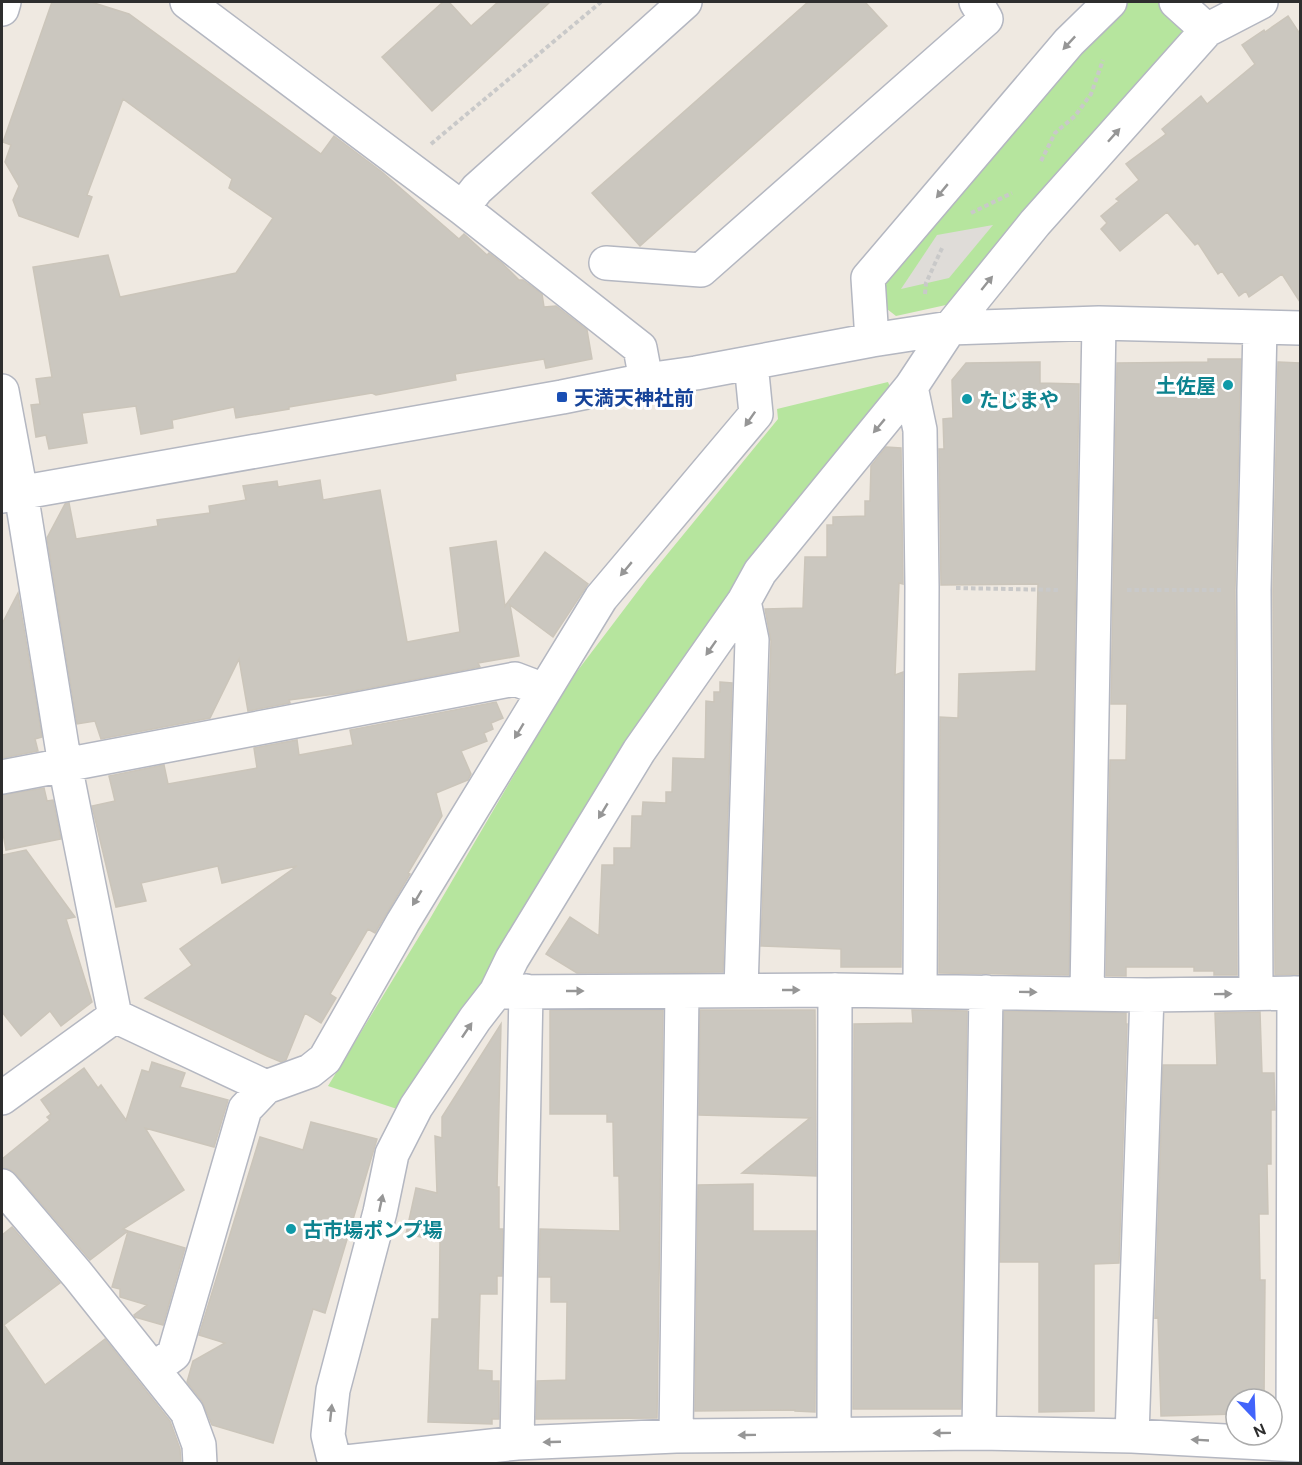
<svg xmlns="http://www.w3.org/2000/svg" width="1302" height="1465" font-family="Ubuntu,'Noto Sans JP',sans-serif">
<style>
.green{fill:#b6e59e}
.plaza{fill:#dfdcd8}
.building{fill:#cbc7bf;stroke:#cbc5ba;stroke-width:1.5}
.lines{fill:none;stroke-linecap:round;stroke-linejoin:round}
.minor-casing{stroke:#b4b7c1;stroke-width:36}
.path{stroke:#c9c9c9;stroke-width:4;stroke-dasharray:4.5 3;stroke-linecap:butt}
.minor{stroke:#fff;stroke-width:33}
.oneway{fill:#969696}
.culture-dot{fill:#0f9aa8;stroke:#fff;stroke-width:2}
.transit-dot{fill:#1a4fb4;stroke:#fff;stroke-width:2}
.labels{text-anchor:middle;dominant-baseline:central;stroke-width:6;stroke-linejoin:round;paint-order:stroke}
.culture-label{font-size:20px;font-weight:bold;fill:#0d838f;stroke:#fff;text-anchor:start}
.transit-label{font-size:20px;font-weight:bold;fill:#164399;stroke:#fff;text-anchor:start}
</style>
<rect width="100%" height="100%" fill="#efe9e1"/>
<!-- green -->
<path class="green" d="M1126,2H1159L1178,20L1183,32L1176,47L964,301L896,316L887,309L880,283Z
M888,382L893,394L403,1111L328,1086L428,922L566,686L647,579L778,419L777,409Z"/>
<!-- plaza -->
<path class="plaza" d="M993,225L949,278L901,289L937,235Z"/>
<!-- building -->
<path class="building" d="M52,2H91L129,14L321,154L334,136L382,172L459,239L464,234L487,255L489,253L503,264L519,280H523L542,294L544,307L556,306L587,330L592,359L546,368L544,359L455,374L456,380L376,395L372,393L289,407V409L236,418L234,407L172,420L173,428L141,434L136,406L82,413L87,443L49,449L46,435L36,437L31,405L40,404L36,379L52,377L33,267L108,255L120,297L236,273L273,218L229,188L232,179L123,99L87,195L92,197L78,237L19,216L13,200L19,186L5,162L11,145L3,142Z
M443,2H449L471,26L498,2H550L432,111L382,57Z
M808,2H865L887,26L640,246L592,193Z
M1288,16L1300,34V302L1282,274L1249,297L1246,291L1239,296L1222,271L1218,274L1198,243L1195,245L1167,212L1120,251L1101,229L1107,223L1101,216L1119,201L1116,199L1139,180L1126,164L1166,134L1162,129L1201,96L1207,104L1255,64L1242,45L1264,30L1265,32Z
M1208,359H1241L1235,590L1237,975H1214V971H1194V967H1126V976H1106L1110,760H1126L1127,704H1111L1117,363L1208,362Z
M1040,362V383L1079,384L1069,975L939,973L940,717L958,718L959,674L1036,671L1038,584L941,585L939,449H944L943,419L953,418L952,380L966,363Z
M1278,362L1300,363V974L1275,975L1273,590Z
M886,447L901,448L903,584L899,583L895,675L903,672L901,967H841V949L761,946L771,641L765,609L803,608L805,557H827V525H833V517L865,516V501H870L871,466Z
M320,480L323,500L380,490L407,642L460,632L450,548L496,541L505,606L545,552L588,584L553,637L510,605L519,656L478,663L480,667L343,693L289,700L290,703L248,711L239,659L210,718L101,739L95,721L77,724L47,538L65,504L69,503L76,539L158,526L157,520L210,513L209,506L246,500L243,486L277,481L278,487Z
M18,593L42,737L35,739L38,751L2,758V624Z
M720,682L732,683L723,972L577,973L546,954L570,917L599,936L602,865H614V848H631L632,816H642L643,802L666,803V792H672L673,758L705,759L706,701L714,702V692H720Z
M496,702L503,718L491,723L493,729L484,733L487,741L461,751L471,774L468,780L436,793L442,816L408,873L410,874L375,933L368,929L330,994L336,998L321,1023L305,1013L286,1060L281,1062L267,1056L145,998L192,965L180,949L297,866L222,883L218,866L141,883L146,901L116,907L92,806L115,801L109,776L164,765L168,784L257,768L254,748L297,740L299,755L353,745L350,730Z
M44,788L47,801L53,800L61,839L6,850L2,828V795Z
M26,850L75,917L66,919L92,1002L61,1026L50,1011L21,1036L2,1012V855Z
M550,1010H663L657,1418L536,1419L537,1381L566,1380L567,1302H551V1277H539L540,1229L620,1231L619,1176H614L613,1122H607V1114H550Z
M700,1010H815L816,1176L742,1173L810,1118L699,1115Z
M912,1010L967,1011L961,1409H853L854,1024L913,1023Z
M1004,1011L1126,1013V1024H1127L1119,1263L1094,1264V1411L1039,1412V1262H1000Z
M1260,1012L1262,1073H1274L1275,1110H1271V1164H1267L1268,1214H1259L1260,1280H1265L1264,1399H1236V1414L1161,1416L1158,1317L1155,1318L1163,1065H1217L1215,1013Z
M501,1024L497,1187H499V1229H503L502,1276H497V1294H480L478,1370L492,1371V1381H499V1419H492V1424L428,1422L432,1319H439L440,1241L406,1234L416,1188L437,1193L435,1136L442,1138V1117Z
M152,1062L185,1073L180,1087L228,1100L214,1147L145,1128L184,1190L123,1229L128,1231L90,1260L16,1174L9,1169L2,1168V1159L50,1120L47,1117L51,1114L41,1100L84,1068L98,1088L101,1085L126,1120L142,1070L149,1072Z
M311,1122L377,1139L325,1313L313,1309L273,1443L212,1425L202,1401L187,1382L193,1361L225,1343L199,1335L260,1137L303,1150Z
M753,1184V1231H816L815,1412L795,1411V1410L695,1411L698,1185Z
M12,1227L60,1283L4,1325L45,1385L105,1339L170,1421L180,1449L181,1464H2V1235Z
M128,1231L185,1248L163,1325L135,1317L134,1315L147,1305L120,1297V1289L112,1287Z"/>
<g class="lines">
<!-- minor casing -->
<g class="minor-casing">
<path id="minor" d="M187,2L462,208L640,348L646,380
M1176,2L1207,30
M1261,2L1207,30L1035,223L950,328L911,387L760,572L744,601L639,751L512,959L496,992L475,1019L416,1107L392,1154L380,1212L333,1390L328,1435L333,1456L346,1462L517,1443L676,1436L979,1433L1132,1436L1300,1445
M2,9L4,2
M462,208L477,189L685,2
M606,263L701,270L986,19L976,2
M872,340L868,278L1069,42L1110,2
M911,387L920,430L922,587L920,991
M2,391L21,493L65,765L115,1016L266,1087
M2,496L562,397L646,380L696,373L872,340L950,328L1099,323L1300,328
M2,777L515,679L544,690
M741,990L752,640L744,601
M496,992L835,990L1147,995L1300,993
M1087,993L1099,323
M1256,993L1254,590L1260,327
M2,1098L115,1016
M2,1186L77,1274L187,1412L199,1445L200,1464
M154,1369L174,1354L245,1109L266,1087L310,1071L325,1059L403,922L601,598L756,414L751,363
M979,1433L986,992
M834,1434L835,990
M676,1436L682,991
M1132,1436L1147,995
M517,1443L526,991
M1293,1444L1294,993"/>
</g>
<!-- path -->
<path class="path" d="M431,144L601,2
M1041,161L1055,133L1075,116L1091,94L1103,60
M971,213L1012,193
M925,294L926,283L943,246
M956,588L1059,590
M1127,590H1221"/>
<!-- minor -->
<use href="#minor" class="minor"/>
</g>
<!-- one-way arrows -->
<defs><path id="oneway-solid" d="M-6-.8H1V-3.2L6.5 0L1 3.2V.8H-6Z" transform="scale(1.5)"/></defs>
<g class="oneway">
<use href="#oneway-solid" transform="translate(1069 43) rotate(133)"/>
<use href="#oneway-solid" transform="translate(1114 135) rotate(-48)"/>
<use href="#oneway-solid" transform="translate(942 191) rotate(130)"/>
<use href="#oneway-solid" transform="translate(987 283) rotate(-51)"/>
<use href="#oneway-solid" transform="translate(750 419) rotate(125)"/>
<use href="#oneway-solid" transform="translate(879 426) rotate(130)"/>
<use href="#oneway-solid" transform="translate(626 569) rotate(130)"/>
<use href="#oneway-solid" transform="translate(711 648) rotate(125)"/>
<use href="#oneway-solid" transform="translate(519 731) rotate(121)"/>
<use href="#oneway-solid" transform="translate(603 811) rotate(121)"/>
<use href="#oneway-solid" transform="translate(417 898) rotate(121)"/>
<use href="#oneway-solid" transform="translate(791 990)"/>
<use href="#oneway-solid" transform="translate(575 991)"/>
<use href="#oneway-solid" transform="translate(1028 992) rotate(1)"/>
<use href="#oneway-solid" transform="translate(1223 994) rotate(-1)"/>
<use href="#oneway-solid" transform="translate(467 1030) rotate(-56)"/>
<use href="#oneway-solid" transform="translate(381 1203) rotate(-78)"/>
<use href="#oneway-solid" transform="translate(331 1413) rotate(-84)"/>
<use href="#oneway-solid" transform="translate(942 1433) rotate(179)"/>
<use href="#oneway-solid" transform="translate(747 1435) rotate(179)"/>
<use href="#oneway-solid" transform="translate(1200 1440) rotate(-177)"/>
<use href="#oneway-solid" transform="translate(552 1442) rotate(178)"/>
</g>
<!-- markers -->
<g class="culture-dot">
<circle cx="1228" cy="385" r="6"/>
<circle cx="967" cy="399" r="6"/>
<circle cx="291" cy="1229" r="6"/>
</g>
<rect class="transit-dot" x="556" y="391" width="12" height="12" rx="3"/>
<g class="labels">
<!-- culture labels -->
<g class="culture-label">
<text x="1216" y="385" text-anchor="end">土佐屋</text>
<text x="979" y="399">たじまや</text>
<text x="303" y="1229">古市場ポンプ場</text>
</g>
<!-- transit labels -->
<g class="transit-label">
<text x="574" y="397">天満天神社前</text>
</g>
</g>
<!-- border -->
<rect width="1302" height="1465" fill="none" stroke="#2e2e2e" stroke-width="6"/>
<!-- north arrow -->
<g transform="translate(1254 1417) rotate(157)"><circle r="28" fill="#ffffff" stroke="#ababab" stroke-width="1.5"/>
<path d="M0-4.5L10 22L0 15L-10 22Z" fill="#4264fb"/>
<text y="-9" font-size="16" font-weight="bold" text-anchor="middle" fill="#2e2e2e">N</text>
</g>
</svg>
